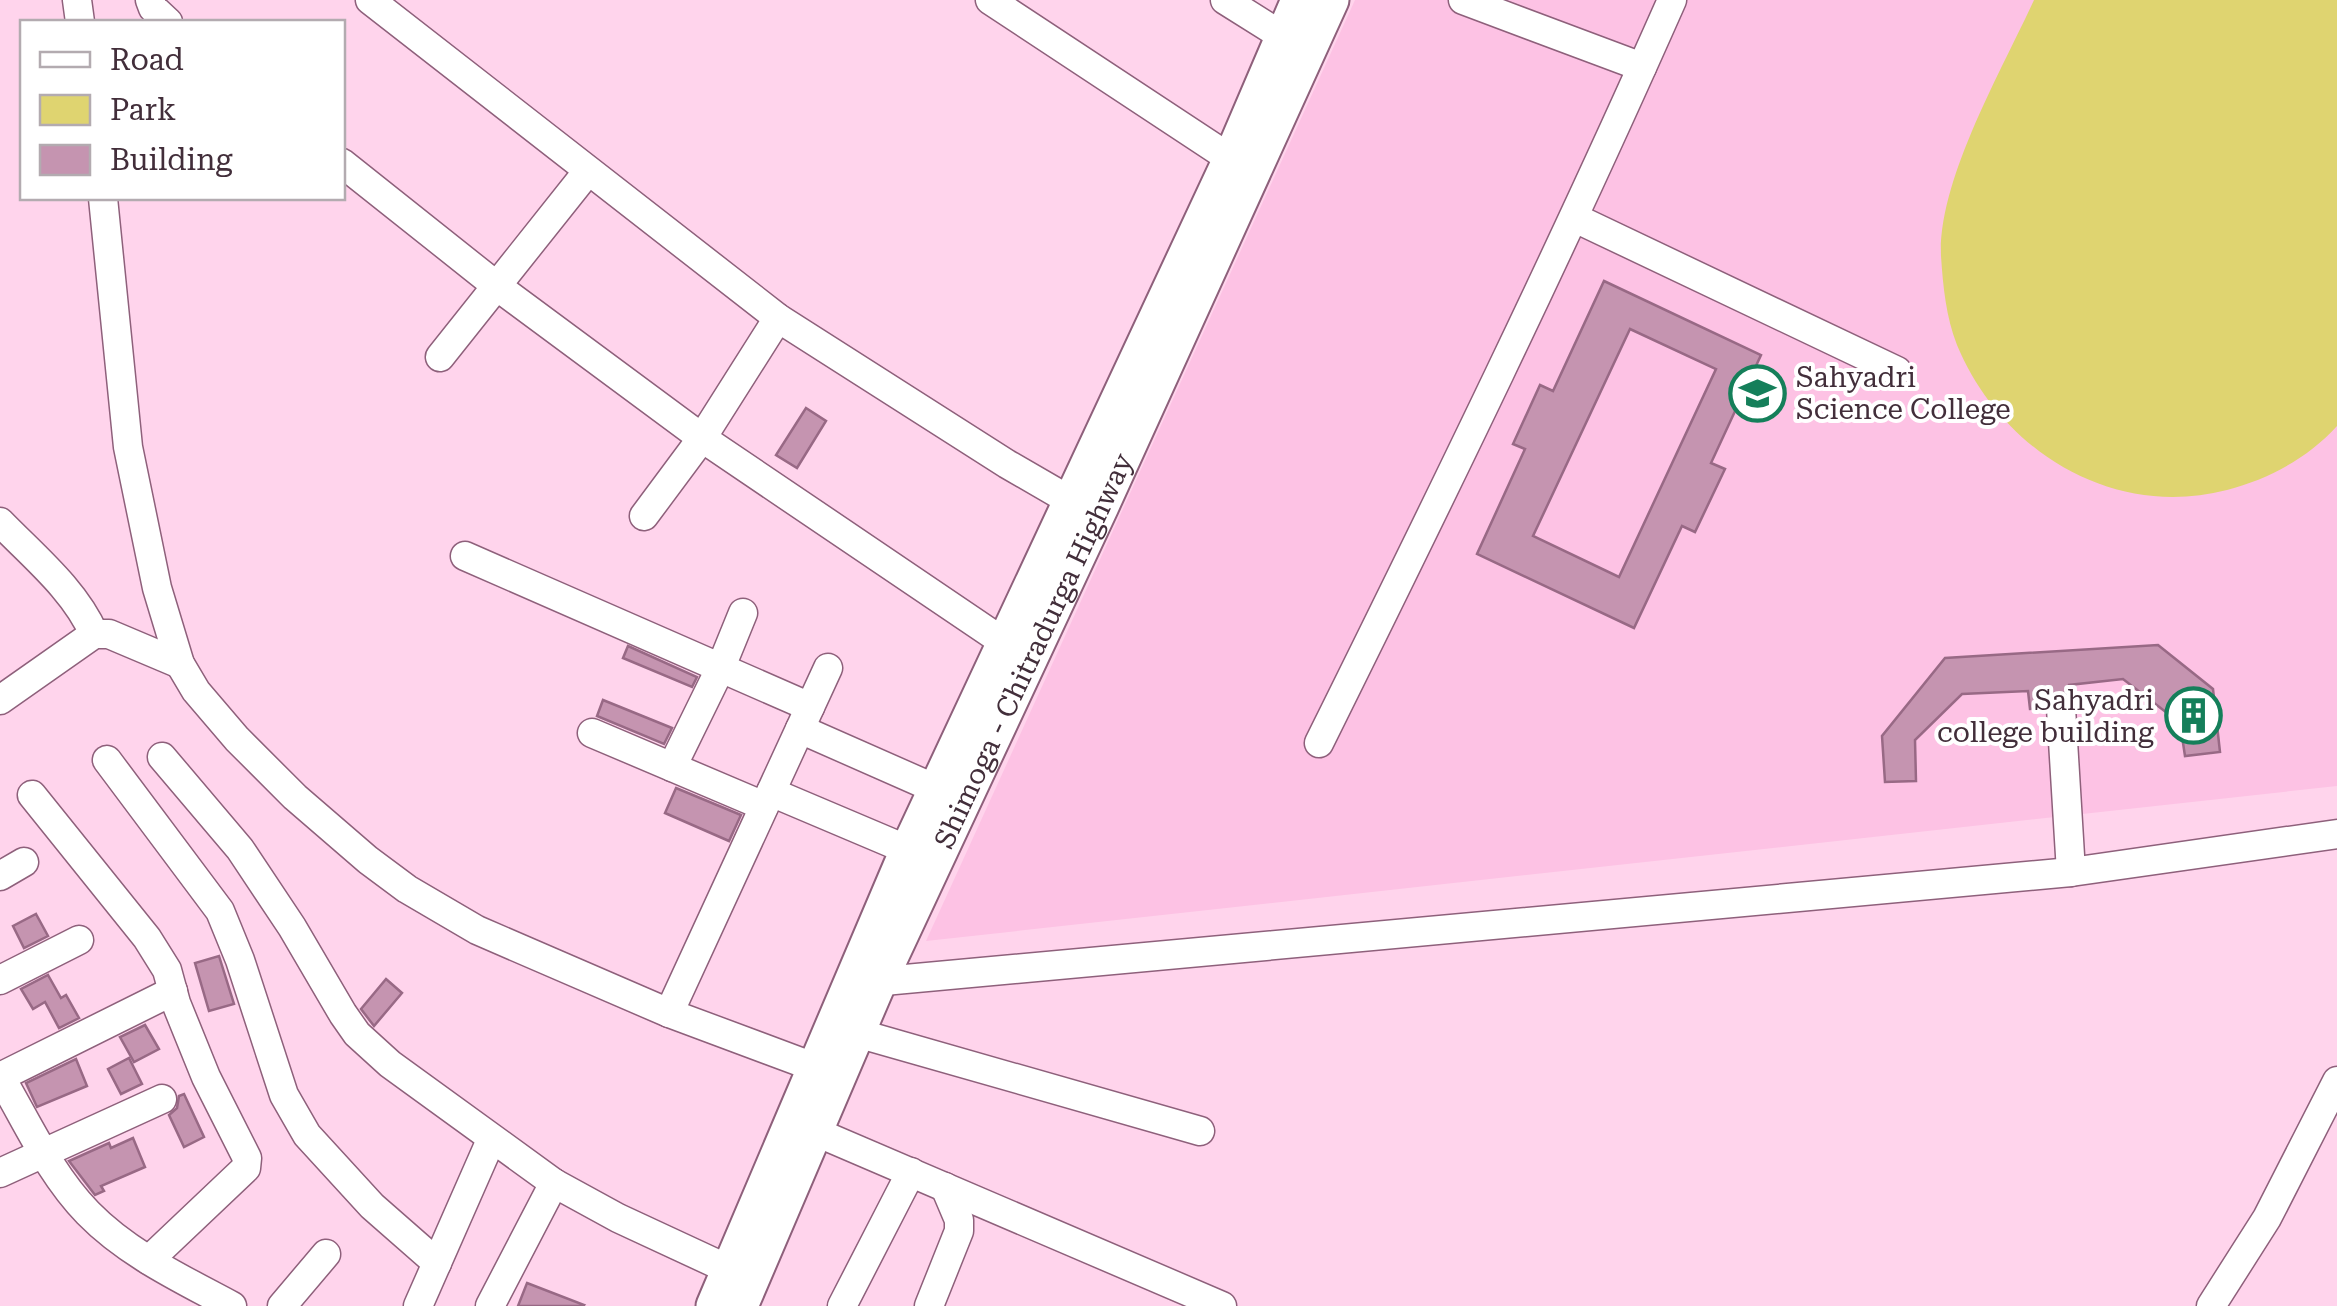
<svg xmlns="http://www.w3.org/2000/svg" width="2337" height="1306" font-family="'Roboto Serif',serif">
	<rect width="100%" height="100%" fill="#ffd4ec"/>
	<path fill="#fdc2e4" d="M1355,0h982v786l-1411,155z"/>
	<path fill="#dfd470" d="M2034,0h303v426c-29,32 -68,53 -110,64 -114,30 -226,-39 -270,-145 -11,-28 -14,-59 -16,-89 -3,-76 61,-186 93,-256z"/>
	<g fill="#c594b0" stroke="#986985" stroke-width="2.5" fill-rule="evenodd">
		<path d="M1604,281l157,74 -50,108 14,6 -30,63 -13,-6 -48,102 -157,-74 48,-105 -12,-5 27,-59 13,6zM1630,329l86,40 -97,208 -86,-41z"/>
		<path d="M806,408l20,13 -29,47 -21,-13z"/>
		<path d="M2158,645l55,44 7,63 -35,4 -5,-33 -57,-44 -54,6 -1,7 -17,2 -7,14 -14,1 -2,-18 -66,3 -47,46 1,41 -31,1 -3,-46 63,-78z"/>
		<path d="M628,646l69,31 -5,10 -69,-29z"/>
		<path d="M603,700l69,28 -8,16 -67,-28z"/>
		<path d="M676,788l65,27 -12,26 -64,-28z"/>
		<path d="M36,914l12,22 -24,12 -11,-22z"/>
		<path d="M219,956l15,48 -25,7 -14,-48z"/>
		<path d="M48,975l13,23 5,-3 13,23 -20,10 -14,-26 -12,7 -12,-20z"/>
		<path d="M386,979l16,14 -28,33 -13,-17z"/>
		<path d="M145,1025l14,24 -25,13 -14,-25z"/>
		<path d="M129,1058l13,26 -21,10 -13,-25z"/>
		<path d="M76,1059l11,27 -50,21 -11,-24z"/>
		<path d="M184,1094l20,43 -20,10 -15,-32 8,-7 2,-12z"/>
		<path d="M133,1138l12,29 -44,19 3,5 -9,4 -26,-34 40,-18 2,5z"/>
		<path d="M527,1283l57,22 -1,1h-65z"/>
	</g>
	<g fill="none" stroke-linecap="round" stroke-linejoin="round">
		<defs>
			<g id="minor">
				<path d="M77,0l3,22"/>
				<path d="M150,0l3,8 15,14"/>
				<path d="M370,0l408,318 229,146 64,37"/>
				<path d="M990,0l241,159"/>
				<path d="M1225,0l59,37"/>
				<path d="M1463,0l179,67"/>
				<path d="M342,163l156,124 204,151 303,205"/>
				<path d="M103,198l25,249 29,141 23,76 16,27 41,48 58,58 73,63 39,29 70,41 192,83 145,54"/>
				<path d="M1575,218l322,153"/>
				<path d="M440,357l148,-186"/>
				<path d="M644,516l58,-78 76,-120"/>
				<path d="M0,522c33,34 75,68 94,112"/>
				<path d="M465,556l345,151"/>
				<path d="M0,700l94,-66h15l71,30"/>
				<path d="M2061,708l10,164"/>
				<path d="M800,729l136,60"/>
				<path d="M592,733l172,73"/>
				<path d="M1319,743c122,-246 242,-492 353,-743"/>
				<path d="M162,757l78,92 52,78 51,87 14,20 33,30 164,119 64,35 112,52"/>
				<path d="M107,760l113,151 20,49 44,135 23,40 65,71 65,57"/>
				<path d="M672,767l49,-100 22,-54"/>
				<path d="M771,792l137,58"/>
				<path d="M32,795l115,143 20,32 9,33 30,74 41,81 -1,10 -97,92"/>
				<path d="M0,876l24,-14"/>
				<path d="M0,980l79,-40"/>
				<path d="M862,983l1209,-111 266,-38"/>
				<path d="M669,1013l159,-345"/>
				<path d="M857,1033l343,98"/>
				<path d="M0,1076c27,46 50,98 88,137 40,41 94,66 144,93"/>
				<path d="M0,1077l173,-86"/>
				<path d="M816,1132l406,174"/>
				<path d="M0,1173l162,-74"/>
				<path d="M282,1306l44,-52"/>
				<path d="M418,1306l73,-166"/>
				<path d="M490,1306l64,-123"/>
				<path d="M842,1306l69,-134"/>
				<path d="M929,1306l30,-75v-11l-14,-33"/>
				<path d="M2211,1306l56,-88 70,-137"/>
			</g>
			<g id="major">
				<path d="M714,1306l194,-456 323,-691 68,-159"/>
				<path id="s1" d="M740,1306l139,-325 222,-475 230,-506"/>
			</g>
		</defs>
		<use href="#minor" stroke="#8e607b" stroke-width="31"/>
		<use href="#major" stroke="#8e607b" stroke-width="39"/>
		<use href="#minor" stroke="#fff" stroke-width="28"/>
		<use href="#major" stroke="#fff" stroke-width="35"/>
	</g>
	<defs>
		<symbol id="university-ring" viewBox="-11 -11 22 22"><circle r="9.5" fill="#fff" stroke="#157f5a" stroke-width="1.5"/><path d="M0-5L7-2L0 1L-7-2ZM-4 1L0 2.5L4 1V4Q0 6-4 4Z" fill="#157f5a"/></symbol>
		<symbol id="building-ring" viewBox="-11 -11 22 22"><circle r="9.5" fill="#fff" stroke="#157f5a" stroke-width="1.5"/><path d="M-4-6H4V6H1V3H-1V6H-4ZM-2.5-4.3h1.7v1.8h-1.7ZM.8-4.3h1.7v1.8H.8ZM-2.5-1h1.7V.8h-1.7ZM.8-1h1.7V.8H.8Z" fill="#157f5a"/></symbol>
	</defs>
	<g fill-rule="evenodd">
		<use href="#university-ring" x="1726" y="362" width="63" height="63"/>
		<use href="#building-ring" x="2162" y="684" width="63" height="63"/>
	</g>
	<g text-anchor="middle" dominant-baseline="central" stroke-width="8" stroke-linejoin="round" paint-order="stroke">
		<g font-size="28" fill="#422e3a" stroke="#fff" text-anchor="start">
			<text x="1796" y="377">Sahyadri<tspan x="1796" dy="32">Science College</tspan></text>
			<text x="2154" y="700" text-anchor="end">Sahyadri<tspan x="2154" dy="32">college building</tspan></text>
		</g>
		<g font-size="28" fill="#422e3a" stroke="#fff">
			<text stroke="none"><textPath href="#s1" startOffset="718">Shimoga - Chitradurga Highway</textPath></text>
		</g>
	</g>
	<rect x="20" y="20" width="325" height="180" fill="#ffffff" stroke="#b3abb0" stroke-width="2.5"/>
	<rect x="40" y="52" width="50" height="15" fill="#ffffff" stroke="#b3abb0" stroke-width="2.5"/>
	<text x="110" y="70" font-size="30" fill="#422e3a">Road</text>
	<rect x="40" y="95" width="50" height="30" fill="#dfd470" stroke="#b3abb0" stroke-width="2.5"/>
	<text x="110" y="120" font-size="30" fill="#422e3a">Park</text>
	<rect x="40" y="145" width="50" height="30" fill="#c594b0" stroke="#b3abb0" stroke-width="2.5"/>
	<text x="110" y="170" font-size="30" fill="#422e3a">Building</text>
</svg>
